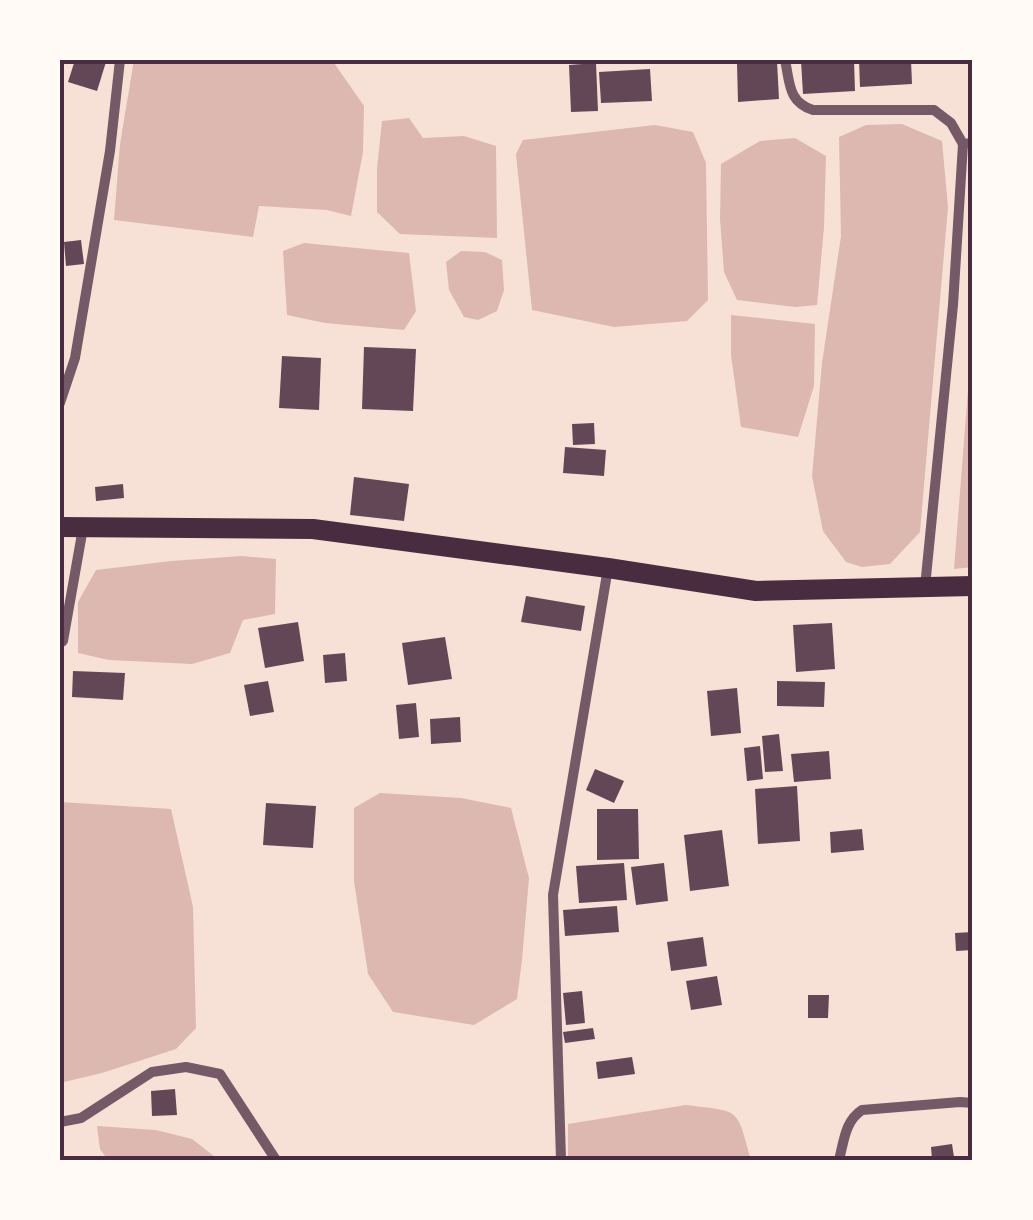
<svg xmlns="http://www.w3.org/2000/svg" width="1033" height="1220" font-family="Jost,sans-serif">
	<rect width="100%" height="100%" fill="#f7e1d7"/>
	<g fill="#dcb8b0">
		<path d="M134,60h198l32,46 -1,46 -12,64 -24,-6 -68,-4 -6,31 -139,-17 6,-76z"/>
		<path d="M409,118l14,20 41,-2 32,10 1,92 -97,-4 -23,-22v-43l5,-48z"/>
		<path d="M902,124l40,17 6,66 -28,325 -30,32 -28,3 -16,-5 -23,-31 -11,-55 10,-113 19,-127 -2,-99 27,-12z"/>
		<path d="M655,125l38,7 13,31 2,137 -21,21 -73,6 -82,-17 -16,-156 7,-14z"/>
		<path d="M795,138l31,18 -2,71 -7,78 -22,2 -58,-7 -13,-28 -4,-53 1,-55 39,-23z"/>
		<path d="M304,243l105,10 7,58 -12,19 -79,-7 -38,-8 -4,-64z"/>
		<path d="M461,251l24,1 17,8 2,30 -7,21 -19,9 -14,-3 -15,-27 -3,-28z"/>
		<path d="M973,275v292l-19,2 16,-205z"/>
		<path d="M731,315l84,9 -1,62 -16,51 -57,-10 -10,-72z"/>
		<path d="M242,556l34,3 -1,55 -32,6 -13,33 -38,11 -83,-4 -31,-7v-51l18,-32 75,-9z"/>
		<path d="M380,793l81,5 50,10 18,70 -7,82 -5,39 -43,26 -81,-13 -25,-38 -14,-93v-73z"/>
		<path d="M60,802l111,7 22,98 3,121 -20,21 -74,24 -38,9 -4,-1z"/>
		<path d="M686,1105c55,7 50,1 65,55h-183v-36z"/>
		<path d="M97,1126l59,4 36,9 27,21h-111l-8,-11z"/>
	</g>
	<g fill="#644757">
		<path d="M75,60l31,2 -9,29 -29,-9z"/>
		<path d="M854,60l1,31 -52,3 -2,-33z"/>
		<path d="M859,60h52l1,24 -52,3z"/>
		<path d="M777,61l2,38 -41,3 -1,-38z"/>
		<path d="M596,63l2,48 -27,1 -2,-47z"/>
		<path d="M650,69l2,32 -51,2 -2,-31z"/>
		<path d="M81,240l3,24 -18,2 -2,-24z"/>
		<path d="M364,347l52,2 -3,62 -51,-2z"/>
		<path d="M282,356l39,2 -2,52 -40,-2z"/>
		<path d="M594,423l1,21 -22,1 -1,-21z"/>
		<path d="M565,447l41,3 -2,26 -41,-3z"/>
		<path d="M354,477l55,7 -5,37 -54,-6z"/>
		<path d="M123,484l1,14 -28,3 -1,-14z"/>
		<path d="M526,596l59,10 -4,25 -60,-9z"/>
		<path d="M298,622l6,39 -39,7 -7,-40z"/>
		<path d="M832,623l3,46 -39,3 -3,-47z"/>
		<path d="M445,637l7,42 -44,6 -6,-42z"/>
		<path d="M345,653l2,28 -22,2 -2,-28z"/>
		<path d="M73,671l52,2 -2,27 -51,-3z"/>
		<path d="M268,681l6,31 -24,4 -6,-31z"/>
		<path d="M777,681l48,1 -1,25 -47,-1z"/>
		<path d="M737,688l4,45 -30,3 -4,-45z"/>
		<path d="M416,703l3,34 -20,2 -3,-34z"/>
		<path d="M460,717l1,25 -30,2 -1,-25z"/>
		<path d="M779,734l4,37 -18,1 -3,-36z"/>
		<path d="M760,746l3,33 -16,2 -3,-33z"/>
		<path d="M829,751l2,28 -37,3 -3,-28z"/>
		<path d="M595,769l29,12 -10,22 -28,-13z"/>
		<path d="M797,786l3,55 -42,3 -3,-55z"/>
		<path d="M266,803l50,3 -3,42 -50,-3z"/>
		<path d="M597,809h41l1,50 -42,1z"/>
		<path d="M862,829l2,21 -33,3 -1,-21z"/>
		<path d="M722,830l7,56 -39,5 -6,-56z"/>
		<path d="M624,863l3,37 -48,3 -3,-37z"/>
		<path d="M664,863l4,38 -32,4 -5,-38z"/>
		<path d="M617,906l2,26 -54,4 -2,-26z"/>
		<path d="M973,932v18l-17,1 -1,-18z"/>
		<path d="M703,937l4,29 -36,5 -4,-29z"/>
		<path d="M717,976l5,29 -31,5 -5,-29z"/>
		<path d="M582,991l3,32 -19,2 -3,-32z"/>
		<path d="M808,995h21l-1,23h-20z"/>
		<path d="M593,1028l2,11 -30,4 -2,-11z"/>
		<path d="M632,1057l3,17 -37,5 -2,-17z"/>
		<path d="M175,1089l2,26 -25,1 -1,-25z"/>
		<path d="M952,1144l2,13 -22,2 -1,-12z"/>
	</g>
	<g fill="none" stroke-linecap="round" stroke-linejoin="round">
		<g stroke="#755966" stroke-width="10">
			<path d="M785,60c5,23 3,42 28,50h121l17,13 12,21"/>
			<path d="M60,403l15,-45 35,-207 10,-91"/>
			<path d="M925,587l28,-282 10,-161 10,-1"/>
			<path d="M60,643l3,-2 20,-113"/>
			<path d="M60,1122l21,-4 71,-46 34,-5 34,7 56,86"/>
			<path d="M561,1160l-8,-265 55,-327"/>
			<path d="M839,1160c5,-19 6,-39 23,-50l98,-8 13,1"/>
		</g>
		<path stroke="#4a2c40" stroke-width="20" d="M60,527l253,2 295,39 148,23 217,-5"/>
	</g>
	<rect width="1033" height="1220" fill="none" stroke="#fffaf5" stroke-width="125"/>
	<rect x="62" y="62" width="908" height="1096" fill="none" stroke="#4a2c40" stroke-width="4"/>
</svg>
